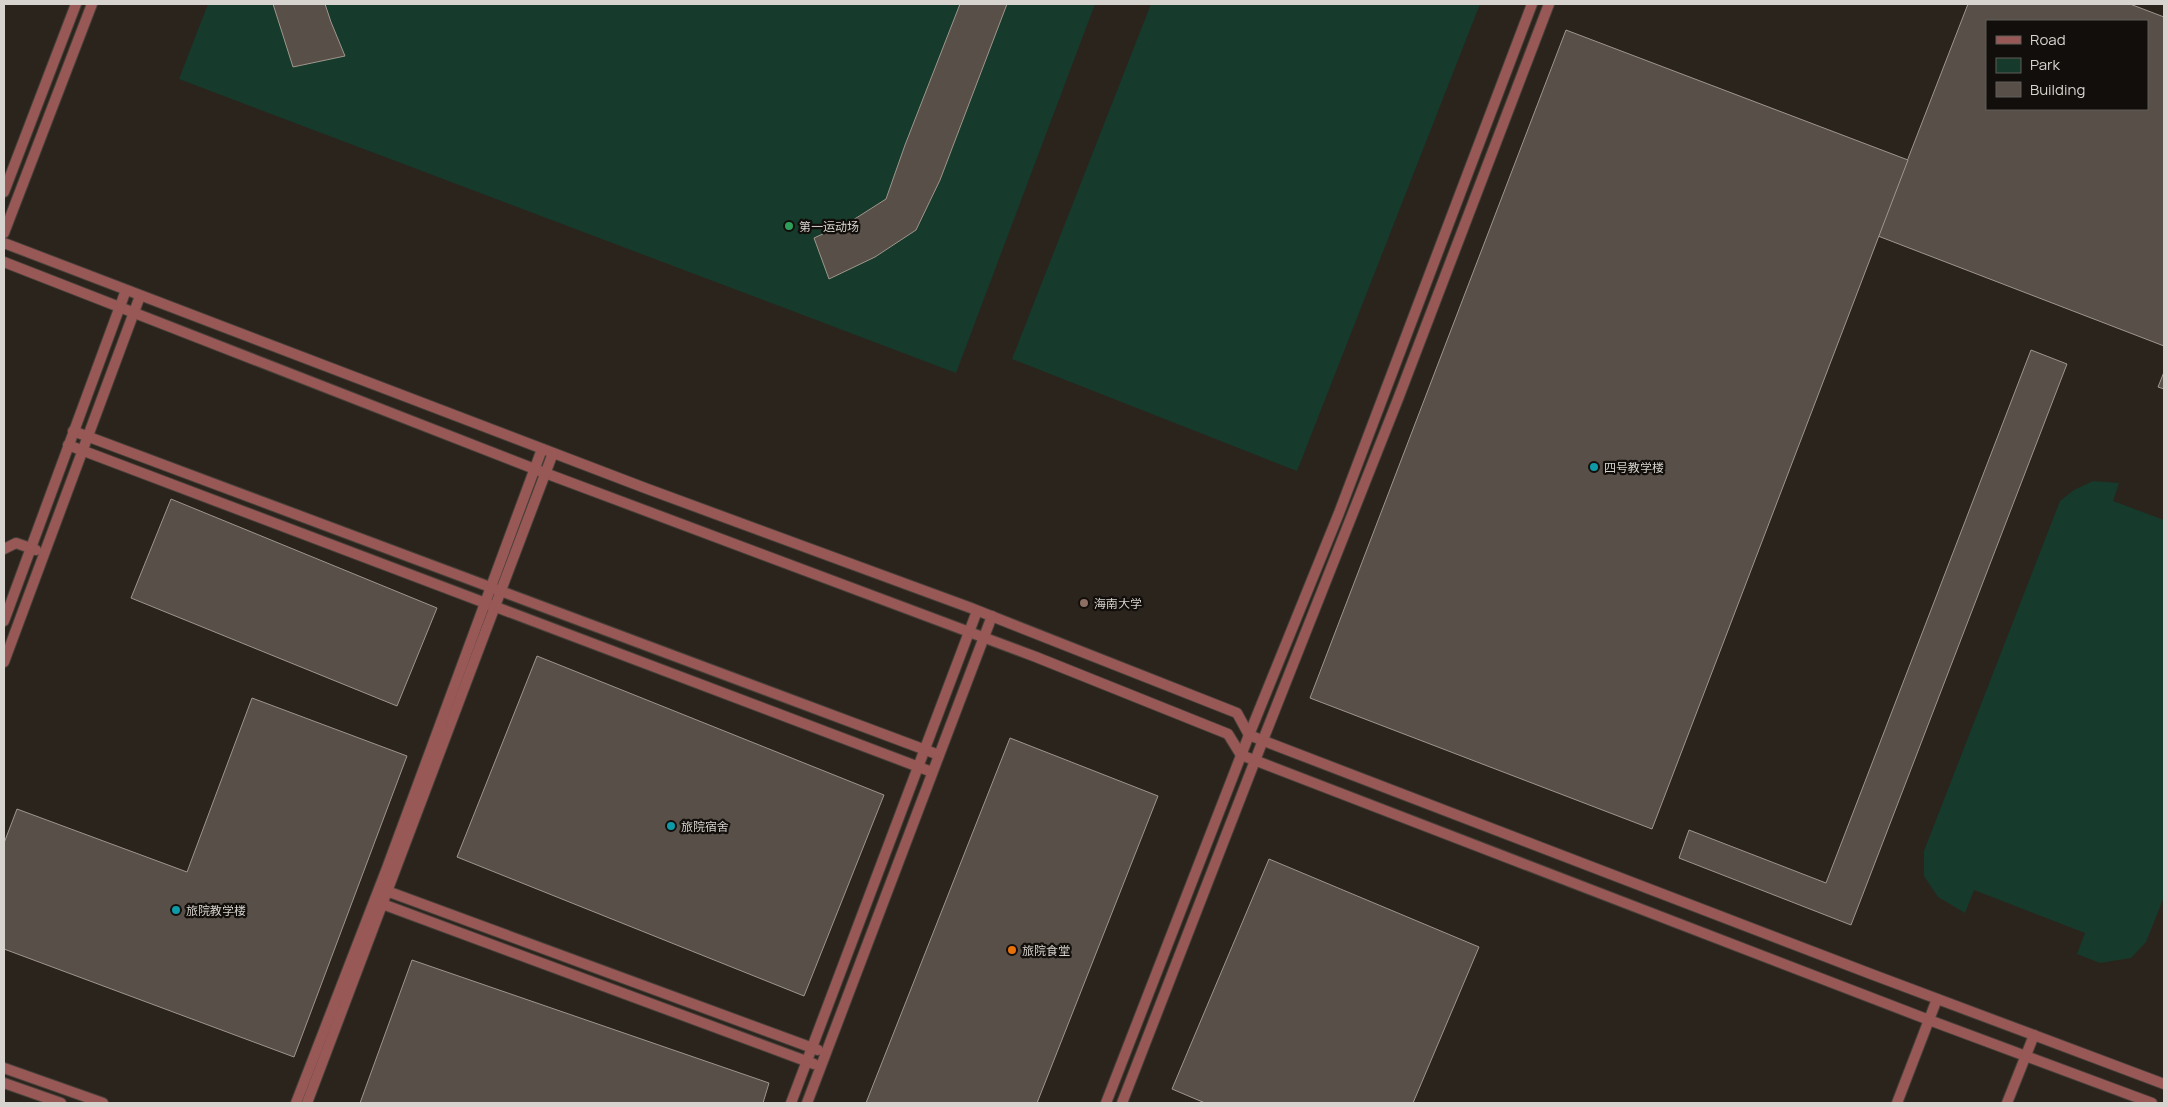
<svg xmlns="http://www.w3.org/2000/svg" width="2168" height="1107" font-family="Manrope,'Noto Sans SC',sans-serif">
	<rect width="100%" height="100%" fill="#2b241d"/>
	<g fill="#163a2b">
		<path d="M208,4h887l-139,369 -777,-294z"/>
		<path d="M1151,4h329l-183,467 -285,-112z"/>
		<path d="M2093,481l26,2 -6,18 51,19v377l-18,45 -15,16 -31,5 -23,-9 8,-21 -111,-43 -9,23 -27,-16 -14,-21v-25l136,-350 14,-11z"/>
	</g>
	<g fill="#585048" stroke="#9e968c" fill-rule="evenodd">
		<path d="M273,4h52l6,18 14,34 -52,11z"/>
		<path d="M960,4h47l-67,176 -24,50 -41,27 -46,22 -15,-41 39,-18 33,-21 19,-54z"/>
		<path d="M1968,4h162l34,13v329l-286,-110zM1987,21h160v88h-160z"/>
		<path d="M1566,30l342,130 -256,669 -342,-131z"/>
		<path d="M2031,350l36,14 -216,561 -172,-67 10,-28 137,53z"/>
		<path d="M2164,372v17l-6,-2z"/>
		<path d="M171,499l266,109 -40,98 -266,-108z"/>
		<path d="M537,656l347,139 -80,201 -347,-139z"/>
		<path d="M252,698l155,58 -113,301 -290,-108v-106l13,-34 170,63z"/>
		<path d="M1010,738l148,58 -121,307h-171z"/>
		<path d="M1269,859l210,88 -66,156h-208l-33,-14z"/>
		<path d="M412,960l357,123 -6,20h-403z"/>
	</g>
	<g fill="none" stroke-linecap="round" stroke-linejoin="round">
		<defs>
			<g id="minor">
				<path d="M4,192l72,-188"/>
				<path d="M4,233l88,-229"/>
				<path d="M4,243l641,245 326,120 266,105 12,22 28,11 594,228 293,110"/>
				<path d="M4,262l541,211 491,184 192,77 13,21 688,265 223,83"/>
				<path d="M73,431l866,324"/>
				<path d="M68,445l864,327"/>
				<path d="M4,549l12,-6 20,7"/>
				<path d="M4,621l122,-331"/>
				<path d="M4,662l136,-366"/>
				<path d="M384,890l434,160"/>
				<path d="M377,902l437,162"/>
				<path d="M4,1068l99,35"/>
				<path d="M4,1083l57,20"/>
				<path d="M296,1103l91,-235 155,-419"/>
				<path d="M307,1103l246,-650"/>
				<path d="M791,1103l186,-492"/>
				<path d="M807,1103l185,-487"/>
				<path d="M1106,1103l143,-368 90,-222 193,-509"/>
				<path d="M1122,1103l141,-363 135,-341 151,-395"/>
				<path d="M1897,1103l40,-104"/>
				<path d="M2007,1103l27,-68"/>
			</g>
		</defs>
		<use href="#minor" stroke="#474039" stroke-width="12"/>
		<use href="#minor" stroke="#985856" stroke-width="10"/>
	</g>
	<circle fill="#2e9e5b" stroke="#110e0b" stroke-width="2" cx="789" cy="226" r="5"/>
	<g fill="#0f9aa8" stroke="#110e0b" stroke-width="2">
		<circle cx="1594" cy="467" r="5"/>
		<circle cx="671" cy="826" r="5"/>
		<circle cx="176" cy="910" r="5"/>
	</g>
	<circle fill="#8d6e63" stroke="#110e0b" stroke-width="2" cx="1084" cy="603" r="5"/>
	<circle fill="#e8710a" stroke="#110e0b" stroke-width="2" cx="1012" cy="950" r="5"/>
	<g text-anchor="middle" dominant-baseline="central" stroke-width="4.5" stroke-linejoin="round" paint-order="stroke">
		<g font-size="12" fill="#d7d3ce" stroke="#110e0b" text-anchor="start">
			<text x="799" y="226">第一运动场</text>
			<text x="1604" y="467">四号教学楼</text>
			<text x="1094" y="603">海南大学</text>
			<text x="681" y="826">旅院宿舍</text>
			<text x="186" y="910">旅院教学楼</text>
			<text x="1022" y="950">旅院食堂</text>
		</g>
	</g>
	<rect width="2168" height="1107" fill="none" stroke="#d7d3ce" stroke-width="10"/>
	<rect x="1986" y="20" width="162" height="90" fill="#110e0b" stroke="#605d59"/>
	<rect x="1996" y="36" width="25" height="8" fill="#985856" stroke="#605d59"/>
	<text x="2030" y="45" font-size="15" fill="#d7d3ce">Road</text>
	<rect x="1996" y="58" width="25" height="15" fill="#163a2b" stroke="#605d59"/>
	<text x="2030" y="70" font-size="15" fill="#d7d3ce">Park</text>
	<rect x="1996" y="82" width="25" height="15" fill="#585048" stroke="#605d59"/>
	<text x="2030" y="95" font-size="15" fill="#d7d3ce">Building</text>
</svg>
